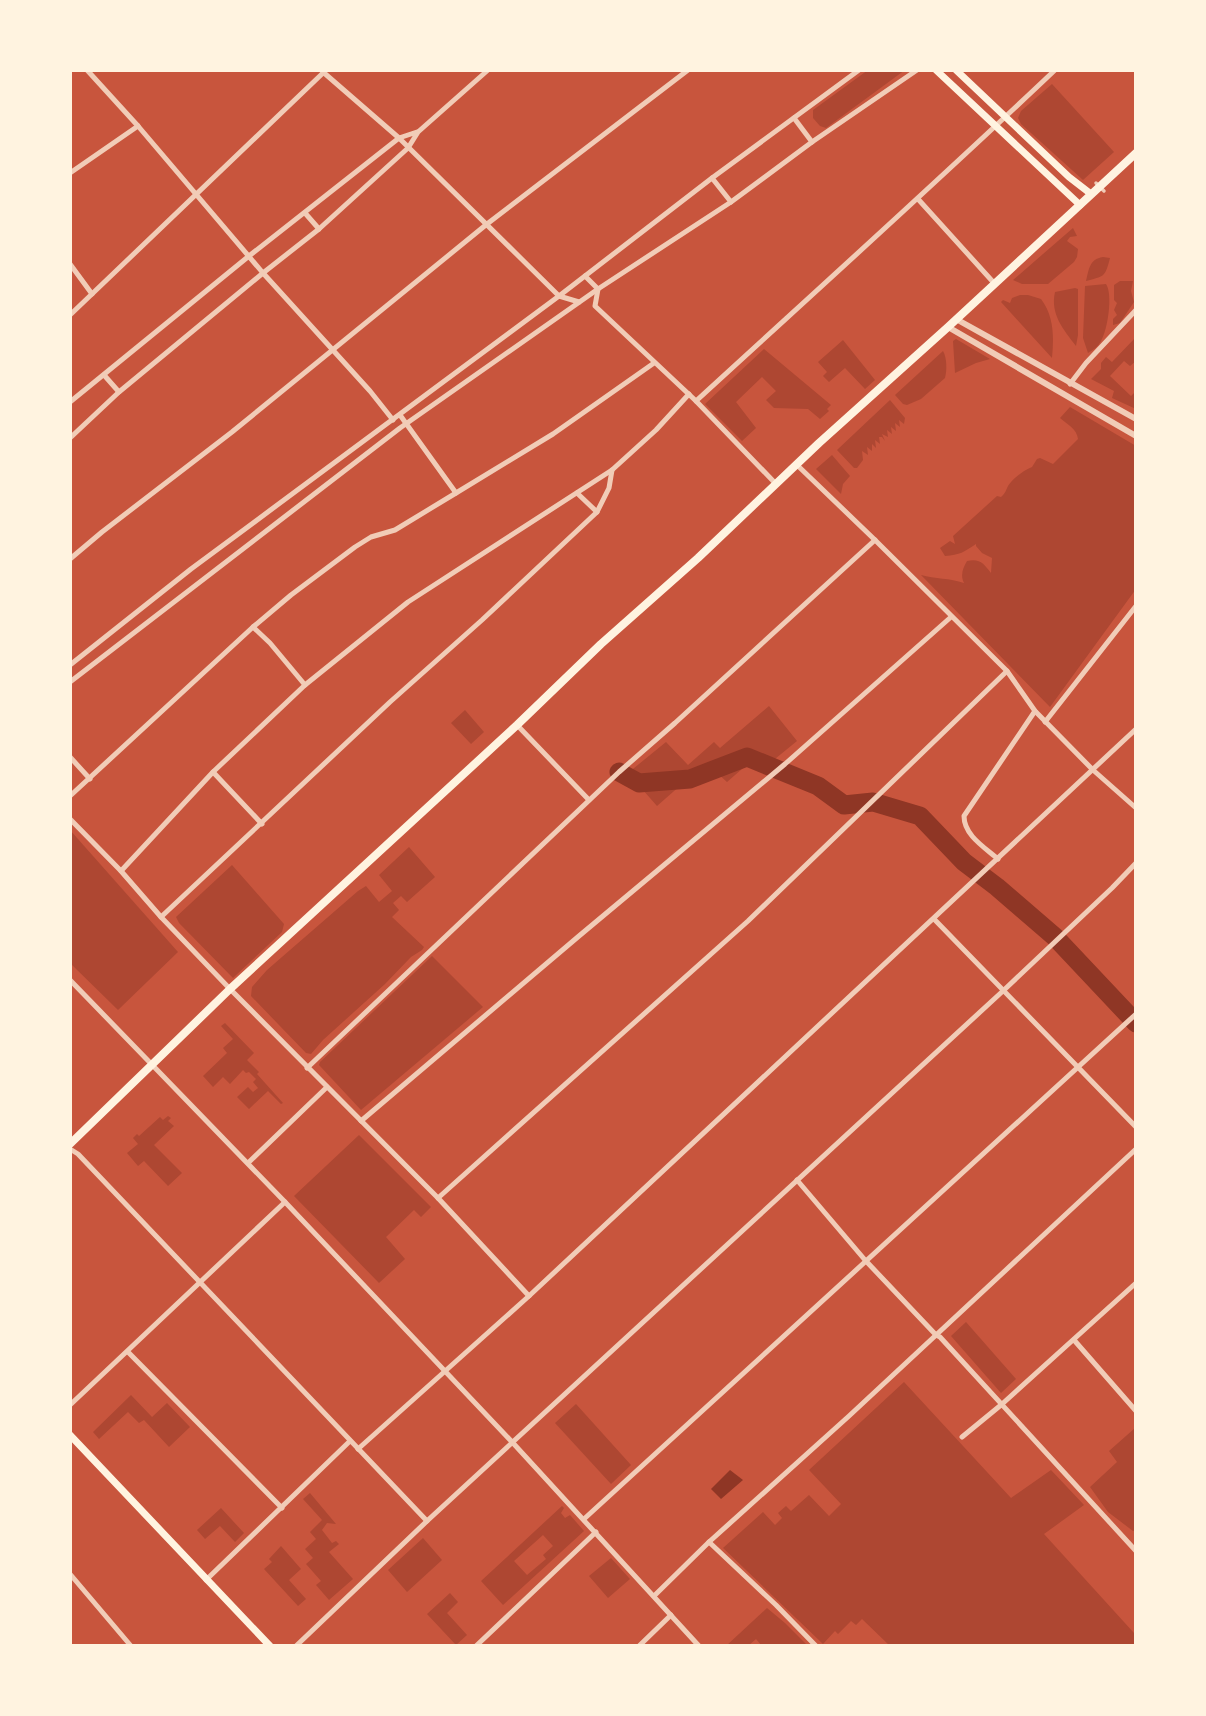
<svg xmlns="http://www.w3.org/2000/svg" width="1206" height="1716" font-family="'Titillium Web',sans-serif">
	<rect width="100%" height="100%" fill="#c8553d"/>
	<g fill="#ae4732" fill-rule="evenodd">
		<path d="M868,70h37l-79,58 -6,-2 -7,-8v-8z"/>
		<path d="M1052,84l62,68 -31,28 -62,-56 -3,-6 3,-7z"/>
		<path d="M1073,228l4,8 -7,1 -3,4 11,8 -1,8 -3,5 -26,22h-26l-9,-4z"/>
		<path d="M1103,257l7,1c-5,20 -6,18 -24,23 3,-11 3,-22 17,-24z"/>
		<path d="M1120,281h13l-2,10 3,11 -14,21 -7,2v-6l4,-4 -3,-5 3,-7 -3,-3v-15z"/>
		<path d="M1106,284c7,10 2,45 -5,57 -3,6 -8,9 -13,12l-5,-15 2,-52z"/>
		<path d="M1075,288l3,1v46l-2,11c-13,-17 -26,-32 -21,-54z"/>
		<path d="M1020,295h8l13,4c13,17 13,38 11,59l-51,-56 2,-2 7,3 2,-5z"/>
		<path d="M1136,337v24l-6,5 -6,-5 -14,15 21,20 5,-5v18l-24,-11 2,-7 -23,-12 10,-10v-6l5,-6 6,5z"/>
		<path d="M956,339l34,20 -14,4 -21,10 -2,-32z"/>
		<path d="M843,340l32,40 -10,9 -20,-21 -16,14 -6,-6 4,-4 -9,-10z"/>
		<path d="M764,349l67,56 -4,4 2,2 -9,8 -12,-10 -34,-1 -8,-8 10,-9 -14,-14 -26,25 20,26 -14,13 -37,-37z"/>
		<path d="M943,351c4,7 4,19 2,27l-24,21 -14,6 -4,-1 -8,-9z"/>
		<path d="M890,400l15,18 -1,6 -5,-4 1,7 -5,-4 1,8 -5,-4 1,7 -5,-4 1,7 -6,-3 3,7 -3,-4h-3l1,7 -5,-4 1,8 -4,-4v7l-5,-4 1,8 -6,-4 1,9 -6,8h-3l-17,-18z"/>
		<path d="M1070,407l66,39v143l-86,118 -129,-132c14,4 29,3 43,8 -4,-8 -1,-15 3,-22 13,-3 17,3 24,12l1,-15 -10,-5 -6,-7v-2c-12,8 -16,11 -31,12l-5,-8 10,-7 5,3 -2,-8 44,-40 4,1c4,-3 5,-7 7,-11 4,-7 16,-16 24,-19l5,-8 3,-1 13,6 25,-25c-1,-10 -11,-15 -18,-21z"/>
		<path d="M832,455l18,21 -7,8 -2,10 -25,-25z"/>
		<path d="M769,706l28,35 -38,31 -9,-10 -23,20 -21,-19 -49,43 -29,-33 38,-31 22,23 26,-23 6,6z"/>
		<path d="M465,710l19,22 -13,12 -20,-21z"/>
		<path d="M70,830l108,122 -60,58 -48,-47z"/>
		<path d="M409,847l26,30 -28,25 -6,-6 -8,7 6,7 -7,7 32,30 -2,3 -11,7 -26,27 -62,56 -12,14 -5,-1 -55,-57 1,-9 15,-17 91,-79 8,-5 13,16 13,-11 -13,-16z"/>
		<path d="M232,865l52,59 -2,8 -49,46 -54,-55 -3,-6z"/>
		<path d="M432,956l51,51 -122,103 -42,-45 1,-3z"/>
		<path d="M225,1023l29,30 -7,7 12,12 -2,2 26,29 -2,1 -13,-13 -19,18 -12,-12 11,-10 5,5 5,-4 -5,-6 3,-3 -7,-7 -3,1 -3,-3 -13,14 -7,-7 -10,10 -10,-11 24,-23 -4,-5 10,-9 -12,-13z"/>
		<path d="M168,1116l3,2 -3,3 6,5 -20,19 28,28 -14,13 -24,-25 -6,5 -11,-13 11,-9 -5,-6 4,-4 2,2 21,-19 3,3z"/>
		<path d="M359,1135l72,72 -10,10 -7,-7 -28,27 19,22 -26,24 -85,-87z"/>
		<path d="M966,1322l50,57 -15,14 -50,-57z"/>
		<path d="M904,1382l107,116 40,-28 33,35 -40,29 90,99 2,-1v14h-246l-28,-27 -6,6 -5,-4 -13,13 -3,-3 -12,13 -100,-96 40,-36 12,13 7,-7 -4,-5 8,-7 5,5 18,-16 20,21 12,-12 -32,-34z"/>
		<path d="M131,1395l21,22 15,-14 23,24 -21,20 -25,-27 -5,3 -11,-11 -29,27 -6,-7z"/>
		<path d="M576,1404l55,61 -20,19 -56,-61z"/>
		<path d="M1135,1428l1,102 -3,1 -25,-19 -18,-25 27,-25 -8,-11z"/>
		<path d="M310,1493l26,31 -9,-1 -5,7 10,13 4,-2 3,3 -10,8 24,27 -24,21 -13,-15 5,-4 -15,-17 7,-6 -8,-9 11,-10 -6,-7 12,-12 -19,-21z"/>
		<path d="M562,1506l2,2 -3,5 4,5 5,-3 14,16 -81,74 -22,-24zM543,1535l10,11 -10,9 3,4 -19,16 -13,-14z"/>
		<path d="M221,1508l23,25 -9,9 -15,-16 -15,13 -8,-9z"/>
		<path d="M423,1538l19,22 -35,32 -19,-22z"/>
		<path d="M281,1546l20,23 -12,11 17,19 -8,7 -34,-37 8,-7 -3,-3z"/>
		<path d="M611,1558l19,21 -22,19 -19,-22z"/>
		<path d="M450,1593l8,9 -11,11 20,22 -11,10 -29,-31z"/>
		<path d="M767,1608l18,15 23,23h-46l-6,-7 -8,7h-22z"/>
	</g>
	<path fill="#8f3625" d="M730,1470l13,10 -22,19 -10,-10z"/>
	<g fill="none" stroke-linecap="round" stroke-linejoin="round">
		<path stroke="#8f3625" stroke-width="19" d="M619,772l20,11 51,-4 57,-22 71,29 26,19 29,-3 47,14 44,46 33,25 58,50 81,86"/>
		<path stroke="#f1ccb7" stroke-width="3.5" d="M1096,183l8,8"/>
		<g stroke="#f1ccb7" stroke-width="5">
			<path d="M87,70l51,56 125,147 107,118 23,29"/>
			<path d="M323,72l76,66 160,158 20,6"/>
			<path d="M794,118l18,24"/>
			<path d="M70,173l68,-47"/>
			<path d="M712,178l19,24"/>
			<path d="M918,199l76,84"/>
			<path d="M305,213l14,16"/>
			<path d="M70,264l22,30"/>
			<path d="M585,276l13,13 -3,17 101,95 80,83"/>
			<path d="M70,315l254,-243"/>
			<path d="M104,375l15,17"/>
			<path d="M1070,384l16,-21 50,-53"/>
			<path d="M696,401c120,-110 241,-219 359,-331"/>
			<path d="M70,402l179,-146 150,-118 18,-6"/>
			<path d="M400,415l56,78"/>
			<path d="M70,438l49,-46 144,-119 56,-44 89,-81 10,-16 70,-62"/>
			<path d="M796,464l79,76 132,131 28,40 58,59 43,38"/>
			<path d="M577,493l20,19"/>
			<path d="M70,559l32,-27 130,-100 255,-208 201,-154"/>
			<path d="M253,627l17,16 35,42"/>
			<path d="M70,665l121,-96 368,-273 153,-118 147,-108"/>
			<path d="M70,682l330,-254 198,-139 133,-87 81,-60 105,-72"/>
			<path d="M1045,722l91,-116"/>
			<path d="M517,725l72,75"/>
			<path d="M70,757l20,22"/>
			<path d="M213,772l49,52"/>
			<path d="M70,796l183,-169 38,-32 64,-48 16,-10 24,-7 61,-37 97,-59 101,-71"/>
			<path d="M70,819l51,52 40,46 69,72 208,209 91,98"/>
			<path d="M998,859c-14,-12 -34,-24 -34,-43l71,-105"/>
			<path d="M121,871l92,-99 92,-87 103,-83 204,-132 44,-40 33,-36"/>
			<path d="M161,917l229,-215 92,-82 115,-108 12,-24 3,-18"/>
			<path d="M934,919l202,208"/>
			<path d="M70,980l215,222 228,241 186,203"/>
			<path d="M307,1068l312,-296 56,-49 200,-183"/>
			<path d="M361,1121l218,-185 206,-172 166,-147"/>
			<path d="M70,1149l8,5 349,367"/>
			<path d="M248,1163l79,-76"/>
			<path d="M797,1180l68,80 71,75 4,2 196,214"/>
			<path d="M438,1198l310,-277 259,-250"/>
			<path d="M1074,1340l62,71"/>
			<path d="M128,1352l154,156"/>
			<path d="M70,1405l215,-203"/>
			<path d="M962,1437l39,-32 135,-122"/>
			<path d="M358,1449l171,-153 607,-567"/>
			<path d="M584,1519l552,-505"/>
			<path d="M709,1542l67,63 40,41"/>
			<path d="M70,1574l61,72"/>
			<path d="M206,1580l144,-139"/>
			<path d="M654,1596l55,-54 140,-126 287,-267"/>
			<path d="M296,1646l131,-125 577,-531 108,-102 24,-25"/>
			<path d="M476,1646l120,-114"/>
			<path d="M639,1646l32,-31"/>
		</g>
		<g stroke="#f1ccb7" stroke-width="6">
			<path d="M956,319l180,100"/>
			<path d="M948,327l188,109"/>
		</g>
		<g stroke="#fff3e0" stroke-width="7">
			<path d="M936,70l144,135"/>
			<path d="M956,70l113,107 22,17"/>
			<path d="M70,1435l200,211"/>
		</g>
		<path stroke="#fff3e0" stroke-width="8" d="M70,1144l160,-155 287,-264 84,-81 97,-86 121,-115 129,-116 188,-174"/>
	</g>
	<rect width="1206" height="1716" fill="none" stroke="#fff3e0" stroke-width="144"/>
</svg>
